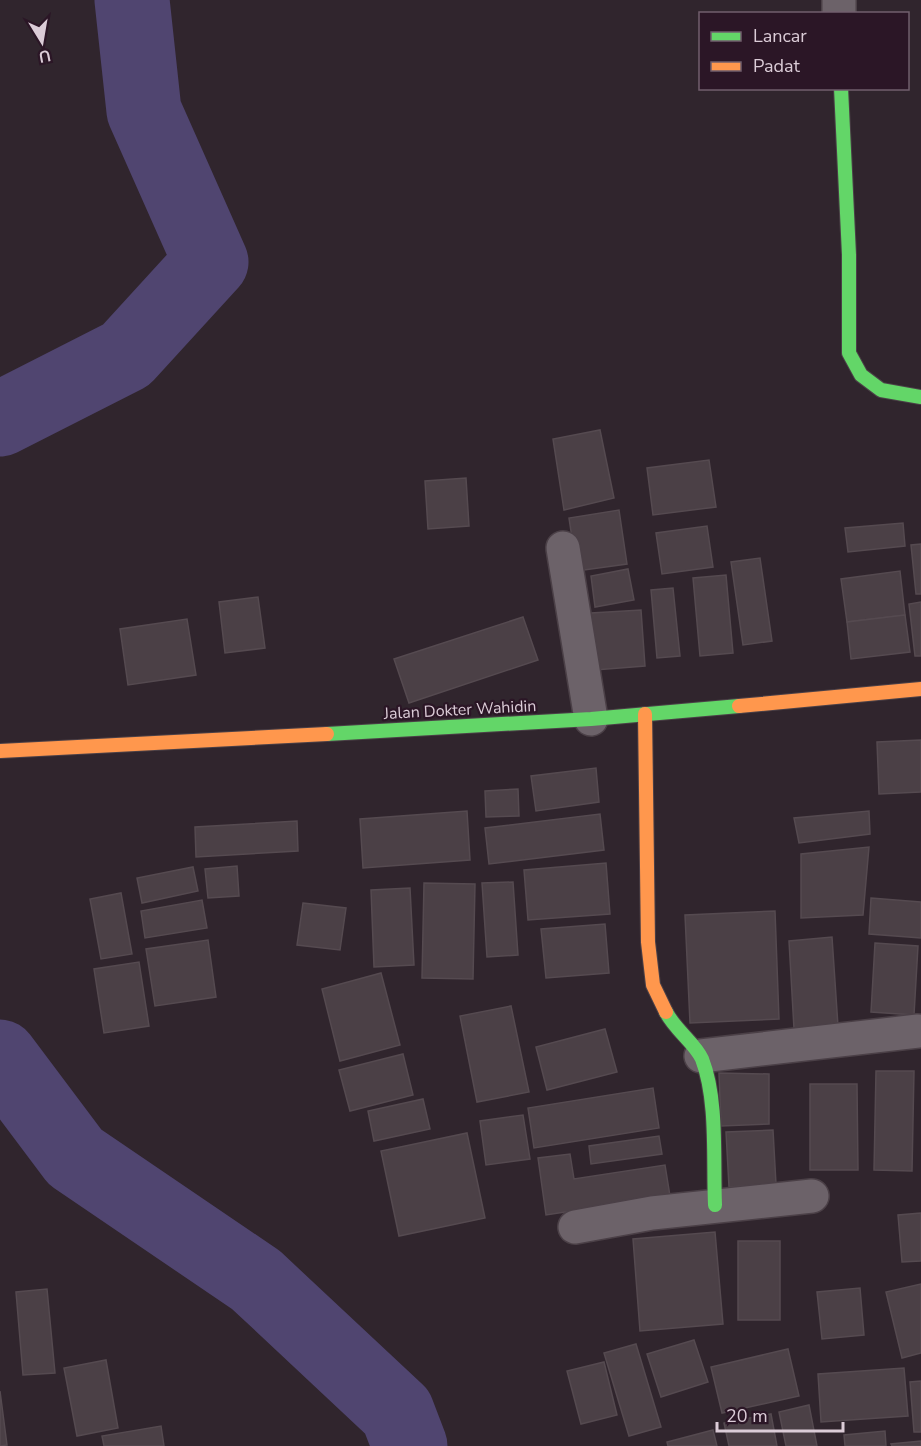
<svg xmlns="http://www.w3.org/2000/svg" width="921" height="1446" font-family="'Nunito Sans',sans-serif">
	<rect width="100%" height="100%" fill="#30252d"/>
	<g fill="none" stroke-linecap="round" stroke-linejoin="round">
		<g stroke="#504570" stroke-width="75">
			<path d="M0,419l126,-64 85,-93 -67,-151 -12,-111"/>
			<path d="M0,1057l75,100 181,123 141,132 13,34"/>
		</g>
	</g>
	<g fill="#4b4046" stroke="#554a50" stroke-width="1.5">
		<path d="M600,430l14,68 -50,12 -11,-71z"/>
		<path d="M709,460l7,47 -63,8 -6,-47z"/>
		<path d="M466,478l3,48 -41,3 -3,-48z"/>
		<path d="M619,510l8,54 -50,7 -8,-53z"/>
		<path d="M903,523l2,23 -57,6 -3,-24z"/>
		<path d="M707,526l6,41 -51,7 -6,-41z"/>
		<path d="M921,544v50h-5l-5,-49z"/>
		<path d="M760,558l12,83 -29,4 -12,-83z"/>
		<path d="M628,569l6,31 -39,7 -4,-31z"/>
		<path d="M900,571l5,44 -58,7 -6,-43z"/>
		<path d="M726,575l7,78 -33,3 -7,-78z"/>
		<path d="M673,588l7,68 -23,2 -6,-68z"/>
		<path d="M258,597l7,51 -40,5 -6,-51z"/>
		<path d="M921,602v54h-6l-6,-52z"/>
		<path d="M641,610l4,56 -50,4 -4,-57z"/>
		<path d="M905,615l5,37 -59,7 -4,-37z"/>
		<path d="M523,617l15,43 -129,43 -15,-44z"/>
		<path d="M187,619l9,56 -68,10 -8,-56z"/>
		<path d="M921,740v52l-42,2 -2,-52z"/>
		<path d="M596,768l3,34 -63,9 -5,-35z"/>
		<path d="M518,789l1,27 -33,1 -1,-26z"/>
		<path d="M467,811l3,49 -107,8 -3,-49z"/>
		<path d="M869,811l1,23 -71,9 -5,-25z"/>
		<path d="M600,814l4,36 -115,14 -4,-36z"/>
		<path d="M297,821l1,30 -102,6 -1,-30z"/>
		<path d="M869,847l-6,68 -62,3v-64z"/>
		<path d="M606,863l4,51 -82,6 -4,-50z"/>
		<path d="M237,866l2,30 -31,2 -3,-29z"/>
		<path d="M193,867l5,24 -56,12 -5,-25z"/>
		<path d="M513,882l5,73 -31,2 -5,-74z"/>
		<path d="M424,883l51,1 -2,95 -51,-1z"/>
		<path d="M410,888l4,77 -40,2 -3,-77z"/>
		<path d="M121,893l11,61 -31,5 -11,-60z"/>
		<path d="M871,898l50,4v36l-52,-4z"/>
		<path d="M202,900l5,28 -62,10 -4,-27z"/>
		<path d="M303,903l43,5 -6,42 -43,-5z"/>
		<path d="M775,911l4,108 -89,4 -5,-108z"/>
		<path d="M605,924l4,49 -63,5 -5,-49z"/>
		<path d="M832,937l6,89 -44,3 -5,-88z"/>
		<path d="M208,940l8,57 -61,9 -9,-57z"/>
		<path d="M875,943l43,3 -4,69 -43,-3z"/>
		<path d="M139,962l10,64 -45,7 -10,-64z"/>
		<path d="M381,973l19,72 -60,16 -18,-72z"/>
		<path d="M511,1006l18,86 -52,10 -17,-86z"/>
		<path d="M605,1029l12,43 -70,18 -11,-43z"/>
		<path d="M403,1054l10,41 -63,16 -11,-41z"/>
		<path d="M876,1071h38l-2,100 -38,-1z"/>
		<path d="M719,1073l50,1v50l-48,2z"/>
		<path d="M810,1084h47l1,86h-48z"/>
		<path d="M653,1088l6,40 -125,20 -6,-40z"/>
		<path d="M423,1099l7,30 -56,12 -6,-30z"/>
		<path d="M523,1115l7,44 -44,6 -6,-44z"/>
		<path d="M773,1130l3,54 -47,3 -3,-55z"/>
		<path d="M467,1133l18,85 -86,18 -18,-85z"/>
		<path d="M659,1136l3,18 -71,10 -2,-18z"/>
		<path d="M570,1154l4,25 91,-14 5,31 -124,19 -8,-57z"/>
		<path d="M921,1213v48l-19,1 -4,-47z"/>
		<path d="M715,1232l8,92 -83,7 -7,-92z"/>
		<rect x="738" y="1241" width="42" height="79"/>
		<path d="M921,1284v69l-19,5 -16,-66z"/>
		<path d="M860,1288l4,47 -42,4 -5,-47z"/>
		<path d="M47,1289l8,84 -32,2 -7,-83z"/>
		<path d="M694,1340l14,42 -47,15 -14,-43z"/>
		<path d="M636,1344l25,83 -32,9 -25,-83z"/>
		<path d="M788,1349l11,47 -77,17 -11,-46z"/>
		<path d="M106,1360l12,68 -41,8 -13,-68z"/>
		<path d="M604,1362l13,53 -36,9 -14,-53z"/>
		<path d="M904,1368l4,48 -87,6 -3,-48z"/>
		<path d="M921,1381v51h-7l-4,-50z"/>
		<path d="M0,1391l7,54 -7,1z"/>
		<path d="M809,1405l8,41h-31l-7,-34z"/>
		<path d="M771,1414l6,32h-48l-5,-23z"/>
		<path d="M161,1426l3,20h-60l-2,-10z"/>
		<path d="M713,1430l4,16h-49l-1,-4z"/>
		<path d="M885,1431l1,15h-41l-1,-11z"/>
		<path d="M921,1441v5h-29l-1,-2z"/>
	</g>
	<g fill="none" stroke-linecap="round" stroke-linejoin="round">
		<defs>
			<g id="street">
				<path d="M839,0v14"/>
				<path d="M563,548l28,171"/>
				<path d="M701,1056l217,-25"/>
				<path d="M575,1227l77,-14 160,-17"/>
			</g>
			<g id="fast">
				<path d="M841,88l8,167v98l12,22 20,15 40,7"/>
				<path d="M327,734l264,-15 148,-13"/>
				<path d="M666,1012c9,18 29,31 36,47 16,41 11,101 13,146"/>
			</g>
			<g id="slow">
				<path d="M739,706l182,-17"/>
				<path d="M645,714l3,228 5,43 13,27"/>
				<path d="M0,751l327,-17"/>
			</g>
		</defs>
		<use href="#street" stroke="#4b4047" stroke-width="36"/>
		<use href="#fast" stroke="#4b4047" stroke-width="16"/>
		<use href="#slow" stroke="#4b4047" stroke-width="16"/>
		<use href="#street" stroke="#6c6269" stroke-width="33"/>
		<use href="#fast" stroke="#63d668" stroke-width="14"/>
		<use href="#slow" stroke="#ff974d" stroke-width="14"/>
	</g>
	<g text-anchor="middle" dominant-baseline="central" stroke-width="4.5" stroke-linejoin="round" paint-order="stroke">
		<g font-size="16" fill="#dbccd7" stroke="#2b1626">
			<text transform="translate(460 710) rotate(-3)">Jalan Dokter Wahidin</text>
		</g>
	</g>
	<rect x="699" y="12" width="210" height="78" fill="#2b1626" stroke="#715f6d" stroke-width="1.5"/>
	<rect x="711" y="32" width="30" height="9" fill="#63d668" stroke="#715f6d" stroke-width="1.5"/>
	<text x="753" y="42" font-size="18" fill="#dbccd7">Lancar</text>
	<rect x="711" y="62" width="30" height="9" fill="#ff974d" stroke="#715f6d" stroke-width="1.5"/>
	<text x="753" y="72" font-size="18" fill="#dbccd7">Padat</text>
	<g transform="translate(42 42) rotate(169)" stroke="#2b1626" stroke-width="4.5" paint-order="stroke">
	<path d="M0-4.5L10 22L0 15L-10 22Z" fill="#dbccd7"/>
	<text y="-9" font-size="16" font-weight="bold" text-anchor="middle" fill="#dbccd7">U</text>
	</g>
	<path d="M717 1422v9h126v-9" fill="none" stroke="#dbccd7" stroke-width="3"/>
	<text x="726" y="1422" font-size="18" fill="#dbccd7" stroke="#2b1626" stroke-width="4.5" paint-order="stroke">20 m</text>
</svg>
